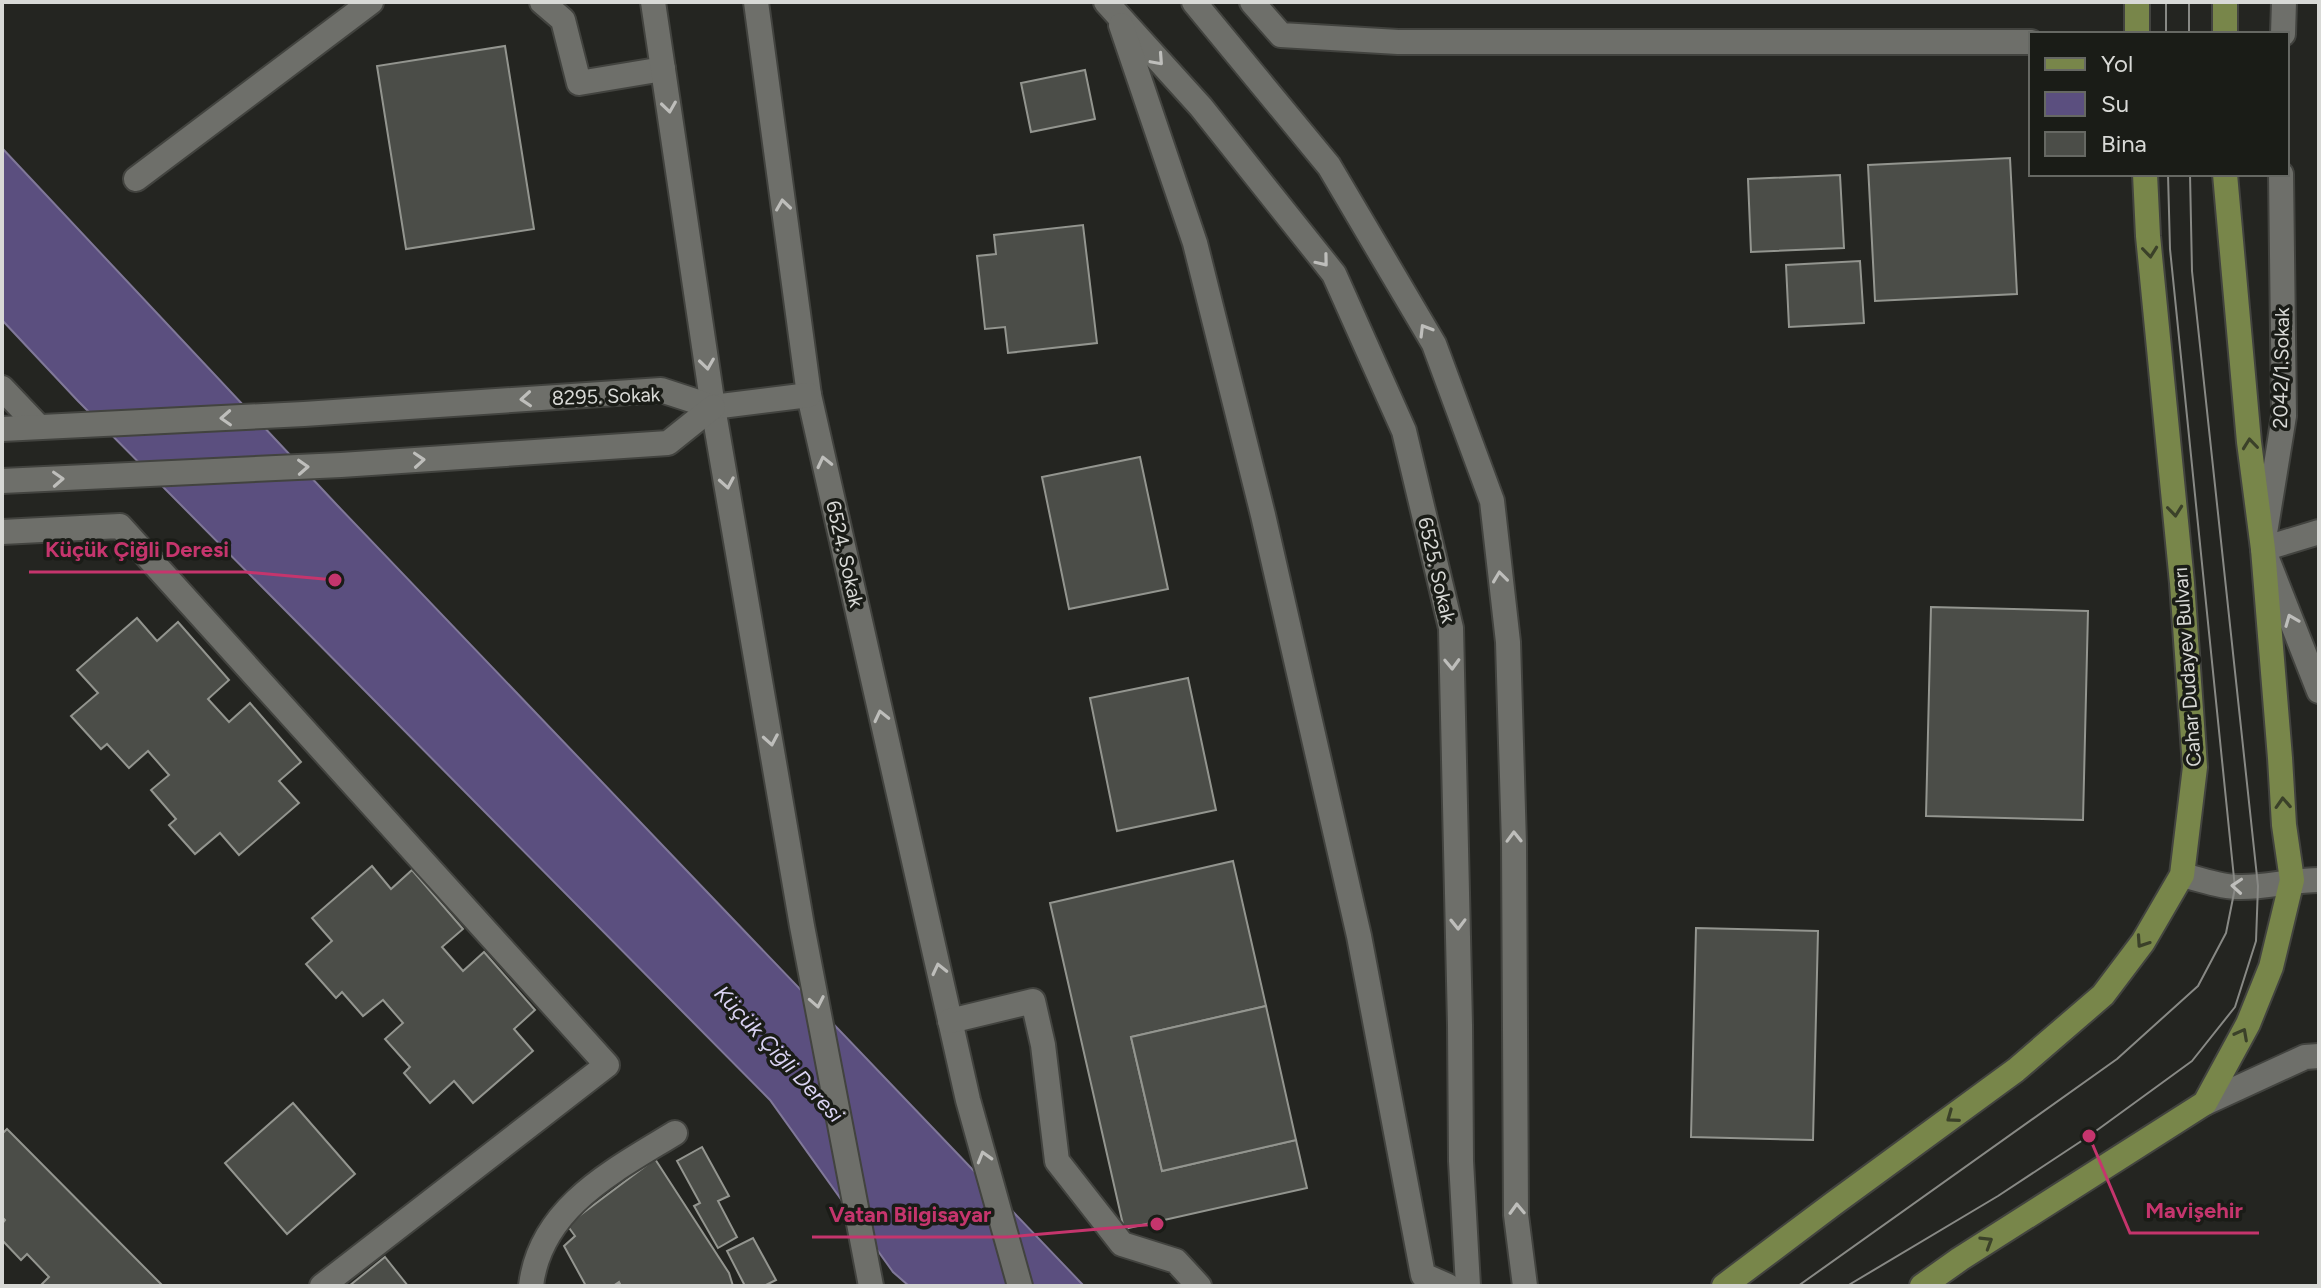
<svg xmlns="http://www.w3.org/2000/svg" width="2321" height="1288" font-family="Figtree,sans-serif">
	<rect width="100%" height="100%" fill="#242521"/>
	<path fill="#5b4f7f" stroke="#807899" stroke-width="2" d="M2,148l335,357 747,781h-175l-16,-14 -123,-172 -692,-699 -76,-81z"/>
	<g fill="#4b4d48" stroke="#93958f" stroke-width="2">
		<path d="M505,46l29,183 -128,20 -29,-183z"/>
		<path d="M1085,70l10,49 -64,13 -10,-49z"/>
		<path d="M2010,158l7,136 -142,7 -7,-136z"/>
		<path d="M1840,175l4,73 -93,4 -3,-73z"/>
		<path d="M1083,225l14,118 -89,10 -3,-26 -20,2 -8,-73 19,-2 -2,-19z"/>
		<path d="M1860,261l4,62 -75,4 -3,-62z"/>
		<path d="M1140,457l28,132 -99,20 -27,-132z"/>
		<path d="M1931,607l157,4 -5,209 -157,-4z"/>
		<path d="M137,618l20,23 21,-19 51,58 -21,19 21,23 21,-19 51,59 -22,19 20,22 -60,52 -19,-22 -25,21 -26,-29 7,-6 -25,-29 18,-15 -21,-24 -19,17 -22,-24 -6,5 -30,-33 27,-23 -21,-23z"/>
		<path d="M1188,678l28,132 -99,21 -27,-133z"/>
		<path d="M1233,861l33,145 -135,31 31,134 134,-31 11,48 -183,41 -74,-326z"/>
		<path d="M372,866l19,23 21,-19 51,59 -21,18 21,24 21,-19 51,58 -21,19 19,22 -60,52 -19,-22 -24,22 -26,-30 6,-6 -25,-28 18,-16 -20,-23 -20,16 -21,-24 -6,6 -30,-34 26,-23 -20,-23z"/>
		<path d="M1696,928l122,3 -5,209 -122,-3z"/>
		<path d="M1266,1006l30,134 -134,31 -31,-134z"/>
		<path d="M293,1103l62,71 -68,60 -62,-71z"/>
		<path d="M7,1129l156,157h-123l9,-9 -22,-23 -6,6 -19,-20v-16l3,-4 -3,-3v-83z"/>
		<path d="M702,1147l27,49 -11,5 19,36 -19,11 -24,-42 6,-3 -23,-42z"/>
		<path d="M655,1159l74,114 4,13h-112l-2,-4 -6,4h-27l-22,-40 11,-10 -8,-11z"/>
		<path d="M753,1238l23,42 -12,6h-19l-18,-35z"/>
		<path d="M385,1257l23,29h-59z"/>
	</g>
	<g fill="none" stroke-linecap="round" stroke-linejoin="round">
		<defs>
			<g id="minor">
				<path d="M542,2l21,18 16,63 84,-14"/>
				<path d="M653,2l60,405 89,519 69,360"/>
				<path d="M756,2l53,393 159,705 52,186"/>
				<path d="M1106,2l95,105 133,167 70,157 47,197 9,397 1,136 7,125"/>
				<path d="M1194,2l135,164 105,178 58,157 16,141 6,202 2,371 9,71"/>
				<path d="M1252,2l29,33 117,7h633"/>
				<path d="M1121,25l74,218 68,272 96,421 64,339 25,11"/>
				<path d="M2283,34l1,-32"/>
				<path d="M136,179l235,-177"/>
				<path d="M2,388l37,39"/>
				<path d="M2,429l302,-15 357,-24 52,17 96,-12"/>
				<path d="M2,481l339,-16 327,-22 45,-36"/>
				<path d="M2,532l118,-6 487,539 -285,221"/>
				<path d="M2264,539l20,-123 -3,-242"/>
				<path d="M2263,549l56,-17"/>
				<path d="M2267,559l52,132"/>
				<path d="M2182,875c18,4 38,12 56,12 26,1 53,-7 81,-7"/>
				<path d="M950,1021l83,-20 10,44 14,116 65,83 54,17 23,25"/>
				<path d="M2205,1103l100,-46 14,-1"/>
				<path d="M531,1286c9,-79 84,-116 144,-153"/>
			</g>
			<g id="major">
				<path d="M2137,2v32"/>
				<path d="M2225,34v-32"/>
				<path d="M1724,1286l109,-82 183,-134 87,-75 40,-53 39,-67 13,-108 -13,-184 -34,-347 -3,-62"/>
				<path d="M1922,1286l38,-27 245,-156 43,-79 23,-57 21,-87 -8,-55 -4,-67 -17,-209 -14,-107 -24,-268"/>
			</g>
		</defs>
		<use href="#minor" stroke="#42433f" stroke-width="28"/>
		<use href="#major" stroke="#42433f" stroke-width="28"/>
		<use href="#minor" stroke="#6e6f6a" stroke-width="24"/>
		<use href="#major" stroke="#78864a" stroke-width="24"/>
		<g stroke="#888985" stroke-width="2">
			<path d="M2166,34v-32"/>
			<path d="M2189,34v-32"/>
			<path d="M1798,1286l319,-227 81,-73 28,-53 9,-45 -65,-639 -2,-75"/>
			<path d="M1847,1286l151,-90 91,-60 103,-75 43,-54 21,-66 2,-55 -66,-615 -2,-97"/>
		</g>
	</g>
	<defs><path id="oneway-chevron" d="M-2-3.5L2.5 0L-2 3.5" fill="none" stroke-width="1.6" stroke-linecap="round" stroke-linejoin="round" transform="scale(2)"/></defs>
	<g stroke="#bebebb">
		<use href="#oneway-chevron" transform="translate(1158 60) rotate(48)"/>
		<use href="#oneway-chevron" transform="translate(669 107) rotate(82)"/>
		<use href="#oneway-chevron" transform="translate(783 205) rotate(-98)"/>
		<use href="#oneway-chevron" transform="translate(1323 261) rotate(51)"/>
		<use href="#oneway-chevron" transform="translate(1425 330) rotate(-121)"/>
		<use href="#oneway-chevron" transform="translate(707 364) rotate(82)"/>
		<use href="#oneway-chevron" transform="translate(526 399) rotate(176)"/>
		<use href="#oneway-chevron" transform="translate(226 418) rotate(177)"/>
		<use href="#oneway-chevron" transform="translate(419 460) rotate(-4)"/>
		<use href="#oneway-chevron" transform="translate(824 462) rotate(-103)"/>
		<use href="#oneway-chevron" transform="translate(303 467) rotate(-3)"/>
		<use href="#oneway-chevron" transform="translate(58 479) rotate(-3)"/>
		<use href="#oneway-chevron" transform="translate(727 483) rotate(80)"/>
		<use href="#oneway-chevron" transform="translate(1500 577) rotate(-97)"/>
		<use href="#oneway-chevron" transform="translate(2291 620) rotate(-112)"/>
		<use href="#oneway-chevron" transform="translate(1452 664) rotate(88)"/>
		<use href="#oneway-chevron" transform="translate(881 716) rotate(-103)"/>
		<use href="#oneway-chevron" transform="translate(771 740) rotate(80)"/>
		<use href="#oneway-chevron" transform="translate(1514 837) rotate(-91)"/>
		<use href="#oneway-chevron" transform="translate(2237 886) rotate(-176)"/>
		<use href="#oneway-chevron" transform="translate(1458 924) rotate(89)"/>
		<use href="#oneway-chevron" transform="translate(939 969) rotate(-103)"/>
		<use href="#oneway-chevron" transform="translate(817 1002) rotate(79)"/>
		<use href="#oneway-chevron" transform="translate(984 1157) rotate(-106)"/>
		<use href="#oneway-chevron" transform="translate(1517 1209) rotate(-92)"/>
	</g>
	<g stroke="#3b4129">
		<use href="#oneway-chevron" transform="translate(2150 252) rotate(84)"/>
		<use href="#oneway-chevron" transform="translate(2250 444) rotate(-96)"/>
		<use href="#oneway-chevron" transform="translate(2175 511) rotate(84)"/>
		<use href="#oneway-chevron" transform="translate(2283 803) rotate(-93)"/>
		<use href="#oneway-chevron" transform="translate(2142 942) rotate(124)"/>
		<use href="#oneway-chevron" transform="translate(2242 1034) rotate(-62)"/>
		<use href="#oneway-chevron" transform="translate(1952 1117) rotate(144)"/>
		<use href="#oneway-chevron" transform="translate(1987 1242) rotate(-32)"/>
	</g>
	<g text-anchor="middle" dominant-baseline="central" stroke-width="7" stroke-linejoin="round" paint-order="stroke">
		<g font-size="20" fill="#d8d9d6" stroke="#1a1c17">
			<text transform="translate(2281 368) rotate(-89)">2042/1.Sokak</text>
			<text transform="translate(606 396) rotate(-2)">8295. Sokak</text>
			<text transform="translate(845 554) rotate(77)">6524. Sokak</text>
			<text transform="translate(1437 570) rotate(77)">6525. Sokak</text>
			<text transform="translate(2187 667) rotate(-94)">Cahar Dudayev Bulvarı</text>
		</g>
		<g font-size="22" font-style="italic" fill="#dad3f3" stroke="#1a1c17">
			<text transform="translate(779 1054) rotate(47)">Küçük Çiğli Deresi</text>
		</g>
	</g>
	<path fill="none" stroke="#c5356d" stroke-width="3" d="M335 580L245 572H29M2089 1136L2130 1233H2259M1157 1224L1007 1237H812"/>
	<g fill="#c5356d" stroke="#1a1c17" stroke-width="3">
		<circle cx="335" cy="580" r="8"/>
		<circle cx="2089" cy="1136" r="8"/>
		<circle cx="1157" cy="1224" r="8"/>
	</g>
	<g font-size="22" text-anchor="middle" font-weight="bold" fill="#c5356d" stroke="#1a1c17" stroke-width="7" stroke-linejoin="round" paint-order="stroke">
		<text x="137" y="557">Küçük Çiğli Deresi</text>
		<text x="2194" y="1218">Mavişehir</text>
		<text x="910" y="1222">Vatan Bilgisayar</text>
	</g>
	<rect width="2321" height="1288" fill="none" stroke="#d8d9d6" stroke-width="8"/>
	<rect x="2029" y="32" width="260" height="144" fill="#1a1c17" stroke="#666863" stroke-width="2"/>
	<rect x="2045" y="58" width="40" height="12" fill="#78864a" stroke="#666863" stroke-width="2"/>
	<text x="2101" y="72" font-size="24" fill="#d8d9d6">Yol</text>
	<rect x="2045" y="92" width="40" height="24" fill="#5b4f7f" stroke="#666863" stroke-width="2"/>
	<text x="2101" y="112" font-size="24" fill="#d8d9d6">Su</text>
	<rect x="2045" y="132" width="40" height="24" fill="#4b4d48" stroke="#666863" stroke-width="2"/>
	<text x="2101" y="152" font-size="24" fill="#d8d9d6">Bina</text>
</svg>
